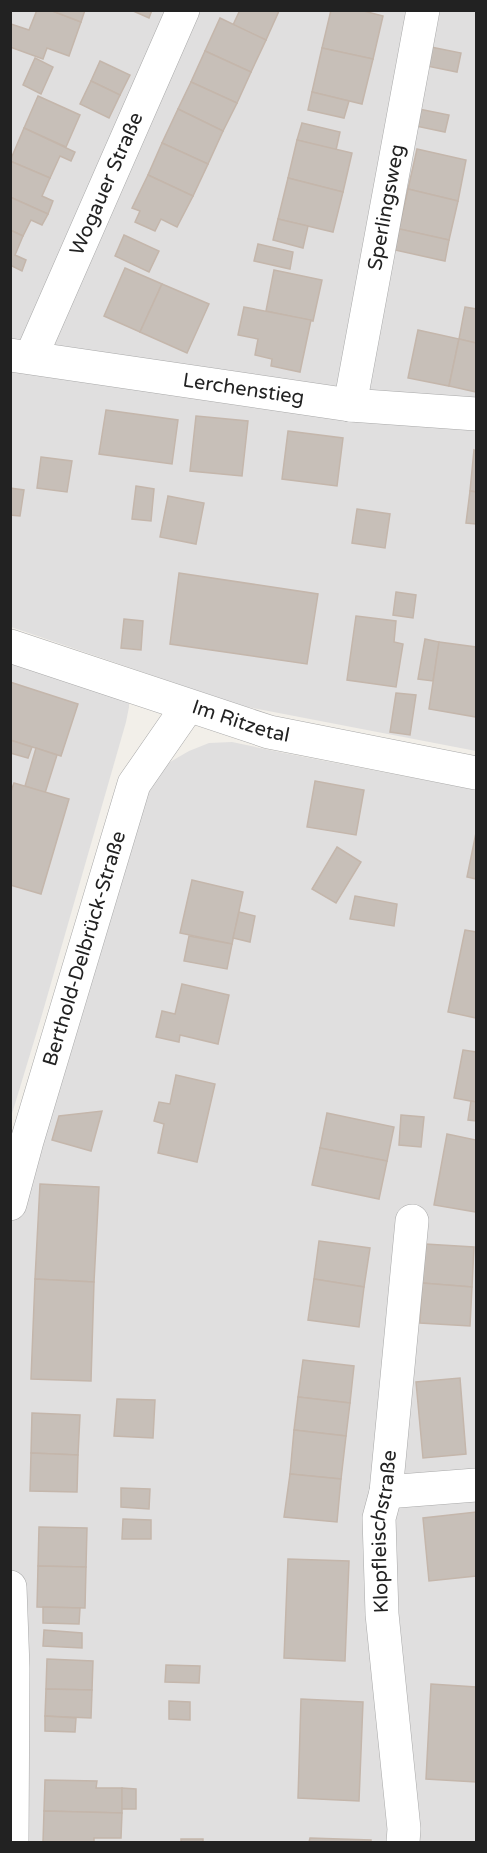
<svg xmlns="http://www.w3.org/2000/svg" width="487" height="1853" font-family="'Varela Round',sans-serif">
	<rect width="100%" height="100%" fill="#f2efe9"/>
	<g fill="#e0dfdf">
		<path d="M11,11h465v740l-234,-45 -231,-79z"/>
		<path d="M11,654l118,45v8l-3,15 -85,296 -30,99z"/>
		<path d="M232,742l52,11 192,37v1052h-465v-626l141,-438 18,-16 19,-11 20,-8z"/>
	</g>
	<g fill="#c7bfb8" stroke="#c4b6ab" stroke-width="1.5">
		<path d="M37,10h13l31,12 -12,34 -22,-8 -4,11 -33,-12 1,-23 18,6z"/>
		<path d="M50,10h35l-4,12z"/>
		<path d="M131,10h21l-3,8z"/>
		<path d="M240,10l39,1 -13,29 -33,-15z"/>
		<path d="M331,10h29l23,6 -10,43 -51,-11z"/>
		<path d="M220,18l46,22 -15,32 -46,-21z"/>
		<path d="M426,46l35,7 -4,19 -35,-7z"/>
		<path d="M322,48l51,11 -11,45 -50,-12z"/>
		<path d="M205,51l46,21 -14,31 -46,-21z"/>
		<path d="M35,58l18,9 -12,27 -18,-9z"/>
		<path d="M100,61l30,14 -10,20 -29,-14z"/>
		<path d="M91,81l29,14 -11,23 -29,-14z"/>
		<path d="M191,82l46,21 -14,28 -45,-22z"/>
		<path d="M312,92l37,9 -5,17 -36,-8z"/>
		<path d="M38,96l42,19 -14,32 -42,-19z"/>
		<path d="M414,108l35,7 -4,17 -34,-7z"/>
		<path d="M178,109l45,22 -15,33 -46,-21z"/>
		<path d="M302,123l38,9 -4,18 -39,-10z"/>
		<path d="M24,128l51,24 -4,9 -11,-5 -10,22 -40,-17z"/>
		<path d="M297,140l55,13 -9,39 -55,-14z"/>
		<path d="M162,143l46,21 -15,32 -45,-21z"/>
		<path d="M417,149l49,11 -8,41 -50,-12z"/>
		<path d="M10,161l40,17 -8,18 11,5 -5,13 -38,-17z"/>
		<path d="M148,175l45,21 -16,31 -16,-8 -6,12 -20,-9 5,-11 -8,-3z"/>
		<path d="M288,178l55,14 -10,40 -55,-13z"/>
		<path d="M408,189l50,12 -9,39 -50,-11z"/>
		<path d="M10,197l38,17 -6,11 -11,-5 -8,16 -13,-6z"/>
		<path d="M278,219l30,7 -5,22 -30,-8z"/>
		<path d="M391,227l58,13 -4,21 -59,-13z"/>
		<path d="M10,230l13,6 -8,19 11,5 -4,11 -12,-6z"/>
		<path d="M124,235l35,16 -10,21 -34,-16z"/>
		<path d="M258,244l35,8 -3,17 -36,-8z"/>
		<path d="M125,268l37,16 -22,48 -36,-16z"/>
		<path d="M274,270l48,10 -9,41 -47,-10z"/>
		<path d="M162,284l47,20 -22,49 -47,-21z"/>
		<path d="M244,307l67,13 -11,52 -29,-6 1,-7 -17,-4 3,-16 -20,-4z"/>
		<path d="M465,307l11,2v34l-17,-4z"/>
		<path d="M418,330l41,9 -10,47 -41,-8z"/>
		<path d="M459,339l17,4v49l-27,-6z"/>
		<path d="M106,410l72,10 -6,44 -73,-10z"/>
		<path d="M196,416l52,5 -6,55 -52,-5z"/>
		<path d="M288,431l55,7 -6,48 -55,-7z"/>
		<path d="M474,450l2,1v41l-6,-1z"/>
		<path d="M41,457l31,4 -5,31 -30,-4z"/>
		<path d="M136,486l18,3 -3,32 -19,-2z"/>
		<path d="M10,488l14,2 -4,26 -10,-1z"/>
		<path d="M470,491l6,1v32l-10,-1z"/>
		<path d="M168,496l36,7 -8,41 -36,-7z"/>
		<path d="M357,509l33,5 -5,34 -33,-5z"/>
		<path d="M179,573l139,21 -11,70 -137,-20z"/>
		<path d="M396,592l20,3 -3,23 -20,-3z"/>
		<path d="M356,616l40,5 -2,21 9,2 -7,43 -49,-7z"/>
		<path d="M124,619l19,2 -2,29 -20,-2z"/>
		<path d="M425,639l14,3 -6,39 -15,-2z"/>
		<path d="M439,642l37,5v70l-47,-8z"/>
		<path d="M10,682l68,22 -17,52 -51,-16z"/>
		<path d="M396,693l20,2 -6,40 -20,-3z"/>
		<path d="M10,740l22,7 -4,11 -18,-5z"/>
		<path d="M36,748l21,7 -12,38 -20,-7z"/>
		<path d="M315,781l49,9 -8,45 -49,-8z"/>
		<path d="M14,783l55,16 -28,95 -31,-9v-91z"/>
		<path d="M476,833v46l-9,-2z"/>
		<path d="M337,847l24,15 -25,41 -24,-14z"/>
		<path d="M192,880l51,12 -11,52 -52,-11z"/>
		<path d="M355,896l42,8 -3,22 -44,-7z"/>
		<path d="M239,912l16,4 -5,26 -17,-4z"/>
		<path d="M465,930l11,2v86l-28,-6z"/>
		<path d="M189,936l43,8 -5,25 -43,-8z"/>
		<path d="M182,984l47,11 -11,49 -38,-9 -1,7 -23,-5 6,-26 13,3z"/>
		<path d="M463,1050l13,2v50l-22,-4z"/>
		<path d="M176,1075l39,9 -18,78 -39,-9 6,-29 -10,-3 5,-19 11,2z"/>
		<path d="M471,1101l5,1v19l-8,-1z"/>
		<path d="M102,1111l-11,40 -39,-11 7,-24z"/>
		<path d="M327,1113l67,14 -7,34 -67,-13z"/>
		<path d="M401,1115l23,2 -3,30 -22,-2z"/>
		<path d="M447,1134l29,6v72l-42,-7z"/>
		<path d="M320,1148l67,13 -8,38 -67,-14z"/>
		<path d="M40,1184l59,3 -5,95 -59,-3z"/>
		<path d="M319,1241l51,7 -6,39 -50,-8z"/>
		<path d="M425,1244l49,3 -2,40 -50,-4z"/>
		<path d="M35,1279l59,3 -3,99 -60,-2z"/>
		<path d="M314,1279l50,8 -5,40 -51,-7z"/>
		<path d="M422,1283l50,4 -2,39 -50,-3z"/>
		<path d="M303,1360l51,6 -4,37 -52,-6z"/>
		<path d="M460,1378l6,76 -43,4 -7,-76z"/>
		<path d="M298,1397l52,6 -4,33 -52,-6z"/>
		<path d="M117,1399l38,1 -2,38 -39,-2z"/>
		<path d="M32,1413l48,2 -2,40 -47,-2z"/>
		<path d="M294,1430l52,6 -5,43 -51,-5z"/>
		<path d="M31,1453l47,2 -1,37 -47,-1z"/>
		<path d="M290,1474l51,5 -4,43 -53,-5z"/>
		<path d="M121,1488l29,1 -1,20 -28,-2z"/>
		<path d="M476,1512v64l-47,5 -6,-63z"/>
		<path d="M123,1519l28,1v19h-29z"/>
		<path d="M39,1527l48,1 -1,39 -48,-1z"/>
		<path d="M288,1559l61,2 -4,100 -61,-3z"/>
		<path d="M38,1566l48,1 -1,41 -48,-1z"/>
		<path d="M43,1607l37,1 -1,16 -36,-1z"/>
		<path d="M44,1630l38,3v15l-39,-2z"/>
		<path d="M47,1659l46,2 -1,29 -46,-1z"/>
		<path d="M166,1665l34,1 -1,17 -34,-1z"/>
		<path d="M431,1684l45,3v95l-50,-3z"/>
		<path d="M46,1689l46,1 -1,28 -46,-2z"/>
		<path d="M301,1699l62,3 -4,99 -61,-3z"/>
		<path d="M169,1701l21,1v18l-21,-1z"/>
		<path d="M45,1716l31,2 -1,14 -30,-1z"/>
		<path d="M45,1780l52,1 -1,7h26v25l-78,-2z"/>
		<path d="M122,1788l14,1v20h-14z"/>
		<path d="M44,1811l78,2 -1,25h-27v4h-51z"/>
		<path d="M310,1838l61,2v2h-62z"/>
		<rect x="181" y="1839" width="22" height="3"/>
	</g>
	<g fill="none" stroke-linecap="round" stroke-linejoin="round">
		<defs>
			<g id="minor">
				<path id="s1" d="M10,355l340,50 126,9"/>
				<path id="s2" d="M31,357l152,-347"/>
				<path id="s3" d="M350,405l73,-395"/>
				<path id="s4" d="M10,646l259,86 207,41"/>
				<path id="s5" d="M10,1204l17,-63 107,-357 54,-78"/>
				<path d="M386,1492l90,-7"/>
				<path d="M10,1587l3,81 -1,174"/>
				<path id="s6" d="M403,1842l1,-13 -22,-215 -3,-96 7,-26 26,-271"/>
			</g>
		</defs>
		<use href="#minor" stroke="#a9a9a9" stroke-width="34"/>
		<use href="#minor" stroke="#fff" stroke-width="33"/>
	</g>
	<g text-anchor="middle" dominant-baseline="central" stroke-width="5" stroke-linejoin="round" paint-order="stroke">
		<g font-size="20" fill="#222" stroke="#fff">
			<text stroke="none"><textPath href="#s2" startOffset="189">Wogauer Straße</textPath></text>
			<text stroke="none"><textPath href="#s3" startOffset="201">Sperlingsweg</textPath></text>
			<text stroke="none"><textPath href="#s1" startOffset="236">Lerchenstieg</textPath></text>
			<text stroke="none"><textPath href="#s4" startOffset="243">Im Ritzetal</textPath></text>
			<text stroke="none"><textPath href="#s5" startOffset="266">Berthold-Delbrück-Straße</textPath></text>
			<text stroke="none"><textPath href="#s6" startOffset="312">Klopfleischstraße</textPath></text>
		</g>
	</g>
	<rect width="487" height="1853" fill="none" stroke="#222222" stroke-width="24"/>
</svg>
